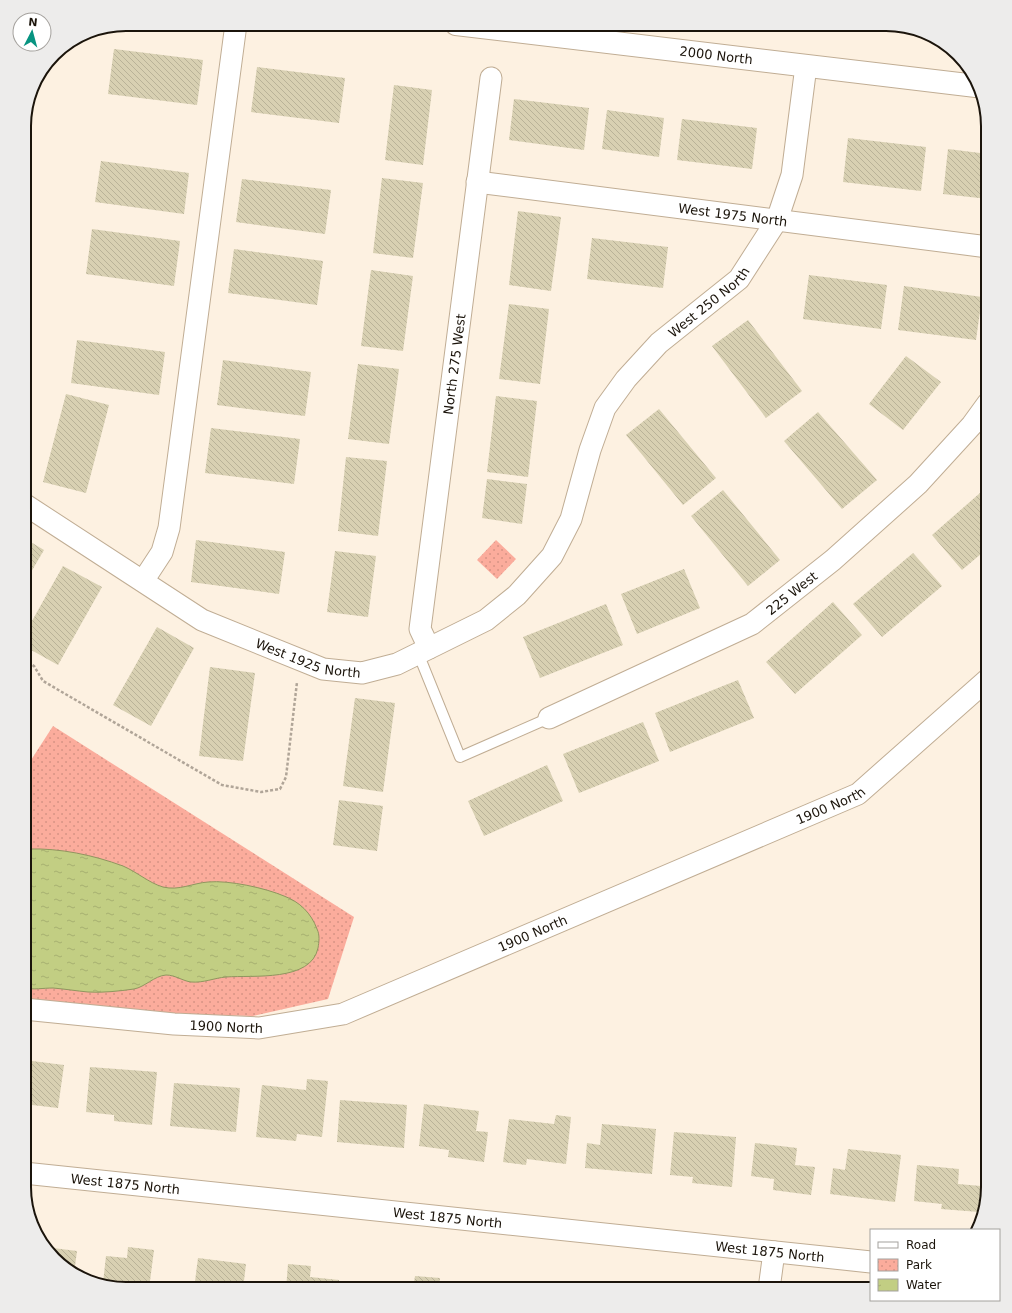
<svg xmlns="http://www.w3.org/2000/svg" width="1012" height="1313" font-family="'DejaVu Sans',sans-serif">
	<defs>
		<pattern id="park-dots" width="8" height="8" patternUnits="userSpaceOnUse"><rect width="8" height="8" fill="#fbac9c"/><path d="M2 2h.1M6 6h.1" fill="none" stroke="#d79385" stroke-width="1.8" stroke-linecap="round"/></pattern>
		<pattern id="water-ripples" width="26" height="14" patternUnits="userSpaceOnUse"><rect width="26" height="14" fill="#c2ce83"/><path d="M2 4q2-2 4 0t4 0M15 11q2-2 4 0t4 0" fill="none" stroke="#a6b070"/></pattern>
		<pattern id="building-back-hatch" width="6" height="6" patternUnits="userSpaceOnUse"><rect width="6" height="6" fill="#d8d0b2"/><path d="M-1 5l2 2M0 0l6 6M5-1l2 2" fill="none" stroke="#b9b298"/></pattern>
	</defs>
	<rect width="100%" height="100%" fill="#fdf1e1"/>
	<g fill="url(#park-dots)">
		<path d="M496,540l20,19 -19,20 -20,-19z"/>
		<path d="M53,726l301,191 -26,82 -75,17 -83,-2 -146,-16v-227z"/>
	</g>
	<path fill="url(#water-ripples)" stroke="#90965f" d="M28,849c32,-1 65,6 95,17 14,6 26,17 40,21 16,4 30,-4 45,-5 21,-2 57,6 76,14 16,6 27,17 33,33 3,6 2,13 1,19 -7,34 -65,27 -92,29 -12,1 -22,6 -35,5 -8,-1 -16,-7 -25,-7 -12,1 -21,12 -32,14 -14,2 -32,4 -46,3 -11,-1 -23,-3 -35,-4 -10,0 -19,2 -29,0v-138z"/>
	<g fill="url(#building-back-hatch)">
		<path d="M114,49l89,11 -6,45 -89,-11z"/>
		<path d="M257,67l88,11 -6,45 -88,-11z"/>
		<path d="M38,76l-7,50 -7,-1v-6l10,-38z"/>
		<path d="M394,85l38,5 -9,75 -38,-5z"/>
		<path d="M514,99l75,9 -5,42 -75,-10z"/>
		<path d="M607,110l57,8 -5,39 -57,-8z"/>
		<path d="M682,119l75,9 -5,41 -75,-9z"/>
		<path d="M24,134l8,1 -7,50h-1z"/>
		<path d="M848,138l78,9 -5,44 -78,-9z"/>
		<path d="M948,149l40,5v45l-45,-5z"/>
		<path d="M101,161l88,12 -5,41 -89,-12z"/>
		<path d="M382,178l41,5 -10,75 -40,-5z"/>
		<path d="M242,179l89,11 -6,44 -89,-12z"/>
		<path d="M518,211l43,6 -10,74 -42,-6z"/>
		<path d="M92,229l88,12 -6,45 -88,-12z"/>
		<path d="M592,238l76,9 -5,41 -76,-9z"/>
		<path d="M234,249l89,12 -6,44 -89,-12z"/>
		<path d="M371,270l42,6 -10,75 -42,-5z"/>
		<path d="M809,275l78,10 -6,44 -78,-10z"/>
		<path d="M904,286l78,11 -6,43 -78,-10z"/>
		<path d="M509,304l40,5 -9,75 -41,-5z"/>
		<path d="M748,320l54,71 -36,27 -54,-72z"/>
		<path d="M77,340l88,12 -6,43 -88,-12z"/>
		<path d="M906,356l35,26 -38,48 -34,-26z"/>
		<path d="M223,360l88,12 -6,44 -88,-11z"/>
		<path d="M358,364l41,5 -10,75 -41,-5z"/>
		<path d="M66,394l43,11 -23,88 -43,-11z"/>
		<path d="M496,396l41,5 -9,76 -41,-5z"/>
		<path d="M659,409l57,69 -33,27 -57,-70z"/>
		<path d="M818,412l59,68 -35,29 -58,-68z"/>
		<path d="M211,428l89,11 -6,45 -89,-11z"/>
		<path d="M346,457l41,4 -9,75 -40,-5z"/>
		<path d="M487,479l40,5 -5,40 -40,-6z"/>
		<path d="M988,486v62l-26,22 -30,-35z"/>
		<path d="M723,490l57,70 -32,26 -57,-70z"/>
		<path d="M24,538l20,12 -20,34z"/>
		<path d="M196,540l89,12 -6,42 -88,-12z"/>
		<path d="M335,551l41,5 -8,61 -41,-5z"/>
		<path d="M913,553l29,33 -60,51 -29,-33z"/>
		<path d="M63,566l39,21 -44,78 -34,-19v-11z"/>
		<path d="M684,569l16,39 -63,26 -16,-40z"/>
		<path d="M833,602l29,33 -67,59 -29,-32z"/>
		<path d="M606,604l17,41 -83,33 -17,-41z"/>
		<path d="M157,627l37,21 -43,78 -38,-21z"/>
		<path d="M210,667l45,6 -12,88 -44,-5z"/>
		<path d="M738,680l16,38 -84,34 -15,-39z"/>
		<path d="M355,698l40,5 -12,89 -40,-6z"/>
		<path d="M643,722l16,39 -80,32 -16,-39z"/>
		<path d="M547,765l16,36 -79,35 -16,-35z"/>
		<path d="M339,800l44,6 -6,45 -44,-6z"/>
		<path d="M24,1060l40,5 -6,43 -26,-3 -2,10h-6z"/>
		<path d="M90,1067l67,5 -5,53 -38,-4v-6l-28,-3z"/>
		<path d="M307,1079l21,2 -6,56 -25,-3 -1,7 -40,-4 6,-52 44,5z"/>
		<path d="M174,1083l66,5 -4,44 -66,-6z"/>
		<path d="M340,1100l67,5 -3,43 -67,-6z"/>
		<path d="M424,1104l55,7 -3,20 12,1 -4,30 -36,-5 1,-7 -30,-4z"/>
		<path d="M556,1115l15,2 -5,47 -39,-5 -1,6 -23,-3 6,-43 45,5z"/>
		<path d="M602,1124l54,5 -4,45 -67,-6 2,-25 13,2z"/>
		<path d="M674,1132l62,5 -4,50 -40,-4 1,-6 -23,-2z"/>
		<path d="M755,1143l42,5 -2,17 20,2 -4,28 -38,-5 1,-11 -23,-3z"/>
		<path d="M848,1149l53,6 -6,47 -65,-8 3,-26 12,2z"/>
		<path d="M917,1165l42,4 -1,15 23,2 -2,26 -38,-3 1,-5 -28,-3z"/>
		<path d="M39,1238h7l-1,9 32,4 -3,23 -33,-31z"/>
		<path d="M128,1247l26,3 -5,39h-23l-23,-6 3,-27 21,2z"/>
		<path d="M198,1258l48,6 -3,25h-49z"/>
		<path d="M288,1264l23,2 -1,11 29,3v9h-53z"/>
		<path d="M415,1276l25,2 -1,11h-26z"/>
		<path d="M471,1281l22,2 -1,6h-22z"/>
	</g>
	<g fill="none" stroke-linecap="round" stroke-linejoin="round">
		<defs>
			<g id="lane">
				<path d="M589,41l3,-17"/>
				<path d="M418,653l42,104 89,-39"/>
			</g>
			<g id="street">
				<path id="s1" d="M477,182l511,65"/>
				<path id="s2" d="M24,504l178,116 121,49 39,4 35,-9 89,-44 31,-25 35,-39 19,-37 19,-69 15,-42 21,-29 33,-36 80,-64 38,-59 15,-45 14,-109"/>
				<path d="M143,581l19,-29 7,-24 67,-504"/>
				<path id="s3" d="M429,648l-9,-19 71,-551"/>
				<path id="s4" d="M549,718l203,-94 81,-64 85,-76 54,-59 16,-22"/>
				<path id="s5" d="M24,1009l150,15 85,4 84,-14 515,-220 130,-115"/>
				<path id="s6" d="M24,1173l847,89"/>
				<path d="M769,1289l5,-37"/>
			</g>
			<g id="secondary">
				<path id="s7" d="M456,24l520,62"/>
			</g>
		</defs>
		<use href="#lane" stroke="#c0ad94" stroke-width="12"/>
		<use href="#street" stroke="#c0ad94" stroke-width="23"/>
		<use href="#secondary" stroke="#c0ad94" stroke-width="24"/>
		<path stroke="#b0a598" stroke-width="2.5" stroke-dasharray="3 2" stroke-linecap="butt" d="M24,660l10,6 9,15 179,104 39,7 19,-3 6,-12 11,-95"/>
		<use href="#lane" stroke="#fff" stroke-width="10"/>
		<use href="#street" stroke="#fff" stroke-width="21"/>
		<use href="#secondary" stroke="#fff" stroke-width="22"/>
	</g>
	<g text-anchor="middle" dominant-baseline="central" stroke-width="3" stroke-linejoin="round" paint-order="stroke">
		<g font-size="13" fill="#1b140b" stroke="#fff">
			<text stroke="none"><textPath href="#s7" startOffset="262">2000 North</textPath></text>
			<text stroke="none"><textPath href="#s1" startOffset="258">West 1975 North</textPath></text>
			<text stroke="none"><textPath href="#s2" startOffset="917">West 250 North</textPath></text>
			<text stroke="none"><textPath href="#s3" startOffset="288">North 275 West</textPath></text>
			<text stroke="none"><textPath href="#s4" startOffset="274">225 West</textPath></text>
			<text stroke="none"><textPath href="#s2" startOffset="326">West 1925 North</textPath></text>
			<text stroke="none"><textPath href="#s5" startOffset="851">1900 North</textPath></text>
			<text stroke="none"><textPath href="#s5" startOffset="527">1900 North</textPath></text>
			<text stroke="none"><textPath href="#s5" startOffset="203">1900 North</textPath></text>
			<text stroke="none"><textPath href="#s6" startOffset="102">West 1875 North</textPath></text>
			<text stroke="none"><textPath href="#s6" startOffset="426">West 1875 North</textPath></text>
			<text stroke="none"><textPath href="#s6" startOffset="750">West 1875 North</textPath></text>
		</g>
	</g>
	<path d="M0 0H1012V1313H0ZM126 31H886A95 95 0 0 1 981 126V1187A95 95 0 0 1 886 1282H126A95 95 0 0 1 31 1187V126A95 95 0 0 1 126 31Z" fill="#edeceb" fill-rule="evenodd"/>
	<path fill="none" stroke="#1b140b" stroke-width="2" d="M126 31H886A95 95 0 0 1 981 126V1187A95 95 0 0 1 886 1282H126A95 95 0 0 1 31 1187V126A95 95 0 0 1 126 31Z"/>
	<rect x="870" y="1229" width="130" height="72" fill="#ffffff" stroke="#a4a19d"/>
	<rect x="878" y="1242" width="20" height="6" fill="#ffffff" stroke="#a4a19d"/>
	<text x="906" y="1249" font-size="12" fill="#1b140b">Road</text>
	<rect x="878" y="1259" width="20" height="12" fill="url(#park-dots)" stroke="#a4a19d"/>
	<text x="906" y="1269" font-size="12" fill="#1b140b">Park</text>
	<rect x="878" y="1279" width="20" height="12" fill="url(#water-ripples)" stroke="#a4a19d"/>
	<text x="906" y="1289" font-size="12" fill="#1b140b">Water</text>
	<g transform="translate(32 32) rotate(6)"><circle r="19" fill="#ffffff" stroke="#a4a19d"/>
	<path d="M0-3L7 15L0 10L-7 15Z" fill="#079481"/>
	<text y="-6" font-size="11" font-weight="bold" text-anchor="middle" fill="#1b140b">N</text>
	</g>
</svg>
